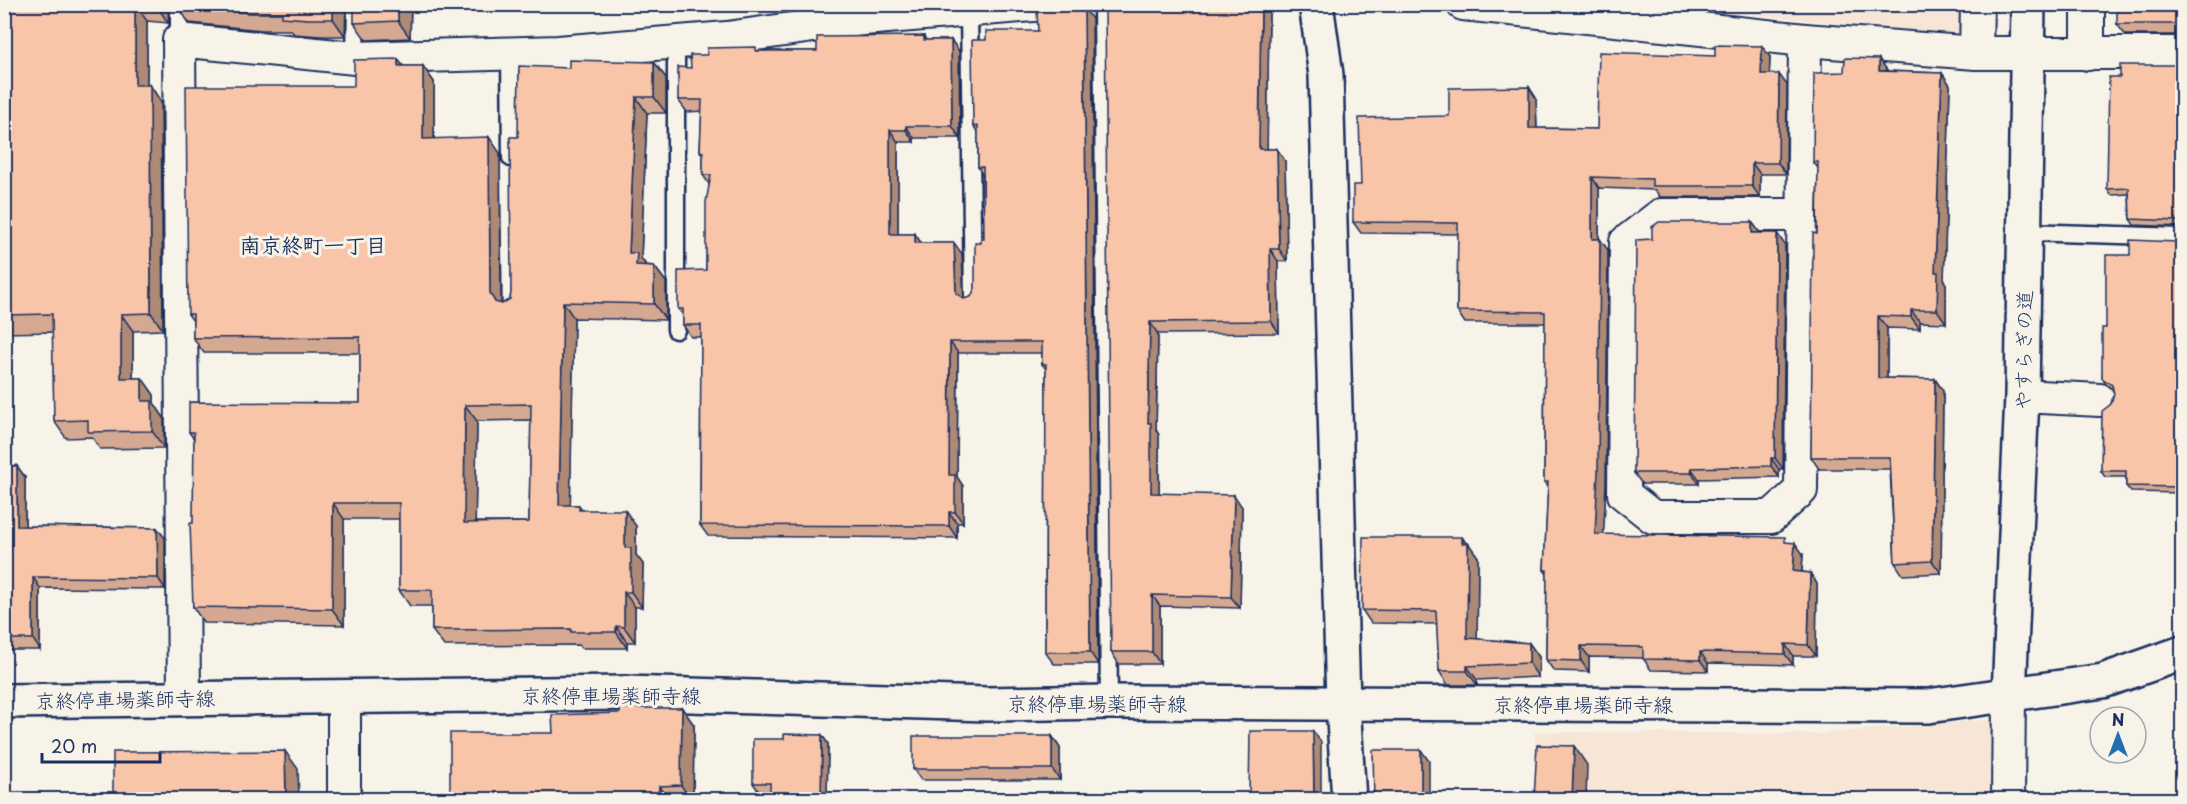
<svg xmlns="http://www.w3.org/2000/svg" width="2187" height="804" font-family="'Playpen Sans','Klee One',sans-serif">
	<rect width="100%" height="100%" fill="#f7f3e8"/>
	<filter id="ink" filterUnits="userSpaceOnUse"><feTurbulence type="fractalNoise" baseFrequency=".0167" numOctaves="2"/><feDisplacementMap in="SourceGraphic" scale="12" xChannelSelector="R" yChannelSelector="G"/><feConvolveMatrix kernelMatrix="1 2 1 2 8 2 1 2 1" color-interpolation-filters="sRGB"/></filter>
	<g filter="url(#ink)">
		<g fill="#f7e5d5">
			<path d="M1656,5h307l-1,30z"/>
			<path d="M1997,719l-2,80 -461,1 1,-68 284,2z"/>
		</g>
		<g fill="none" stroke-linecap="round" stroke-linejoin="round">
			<defs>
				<g id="lane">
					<path d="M179,4v36"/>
					<path d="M1102,4l7,698"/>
					<path d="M969,11l4,289"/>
					<path d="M676,42v288"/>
					<path d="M510,53l1,105"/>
					<path d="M355,58l1,-54"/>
					<path d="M2025,232l157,5"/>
				</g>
				<g id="street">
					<path d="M1463,4l342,36 171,13h206"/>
					<path d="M1976,53l1,-49"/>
					<path d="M2088,54v-50"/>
					<path d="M1802,215h-141l-35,27 -2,252 29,23h118l30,-27 4,-450"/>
					<path d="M2022,396l78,4"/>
					<path d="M344,697v103"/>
					<path d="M184,698l-5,-658 176,18 203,-6 169,-14 136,-19 183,-15"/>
					<path d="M2008,800l1,-105"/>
				</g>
				<g id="secondary">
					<path d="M1316,4l10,71 17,629 6,96"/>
					<path d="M2009,695l13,-299 6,-392"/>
					<path d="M4,701l621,-8 362,11 122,-2 819,4 175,-25 79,-28"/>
				</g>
			</defs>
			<use href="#lane" stroke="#1b2f5e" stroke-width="21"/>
			<use href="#street" stroke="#1b2f5e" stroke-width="36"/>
			<use href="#secondary" stroke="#1b2f5e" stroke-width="38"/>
			<use href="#lane" stroke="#f7f3e8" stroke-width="16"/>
			<use href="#street" stroke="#f7f3e8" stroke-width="32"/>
			<use href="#secondary" stroke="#f7f3e8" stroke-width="33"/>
		</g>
		<g fill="#d5a991" stroke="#1b2f5e" stroke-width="1.5" fill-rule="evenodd">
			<path d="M4,4h165l-1,19 -21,-2v64h3l11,17 2,228 -30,1v47h9l12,17v8l10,15v30l-64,1 -8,-12 -26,1 -12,-17 -1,-89 -49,1z"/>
			<path d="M346,4l-1,32h-25l-26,-2 -3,-4h-29l-73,-7 -11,-17z"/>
			<path d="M411,4l-1,34 -44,2 -12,-17z"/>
			<path d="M530,4h97v3h-96z"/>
			<path d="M1051,4h30v4l11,11 6,645h-44l-9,-12 1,-283 -4,-5v-11h-84l-1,124 6,9v37h-6v15l-249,-2 -8,-11 1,-188h-10l-8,-12v-10l-5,-6 28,-39 3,-86 -6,-9v-19l-3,-5 2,-40 -15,1 -9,-12 13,-32 16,-13 51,-4h59l107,-15 2,4h25l8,11 1,87h-46v4h-16v92h17l6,9h33l8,11 2,44v1l7,-2 4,-9 6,-45 3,-4 -1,-63 -5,-9v-35l-5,-6 13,-86 52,-9 11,-24z"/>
			<path d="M1146,4h119l4,7 -2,138h10l8,12 2,100h-9l1,72 -121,1 -2,96 3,5v59l83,13 -2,101 -80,-2v58h-41l-8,-12z"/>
			<path d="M2182,4v31h-57l-8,-11z"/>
			<path d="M1770,57l-1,17 18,11 -1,89h-26v23h-100l-5,-7 -56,-2v51l9,11 -2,234 -3,51 186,8 14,11 -1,18 8,1 7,11 -1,72h-23v9l-85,-2v8l-57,-1 -8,-12 -54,-1v15l-35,-1 -8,-11 1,-86 -3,-4 4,-83 -4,-5 1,-159h-80l-8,-12 1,-77 -97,-1 -8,-11 8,-37 88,-69 80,-29 7,11 1,30 60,1z"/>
			<path d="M654,62l12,16v35h-19l-6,145 5,7 8,1 12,16v38l-92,-2 -4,187h9l3,5 54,16v29l7,9 -1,43h-7v35h-8v6h-45l-3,-3 -135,1 -12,-16v-24h-22l-11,-16v-71h-55v106l-140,-2 -11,-16 1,-168 -5,-7 171,-29v-50h-156l-11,-15v-17l-5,-7 166,-228 50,-20h19l11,16v57l66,14 2,151 8,-5 1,-6 7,-156 51,-69zM531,420l-2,102h-54l2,-101z"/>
			<path d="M2182,64v163l-48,-2 -4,-6 -1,-25 -18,1 -4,-6 71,-124z"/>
			<path d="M1888,71l54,2 8,12 -6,196 2,3v39l-26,-1v7l-33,-1v50l48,1 8,12 -2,182 -38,2 -8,-12 -5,-94h-71l-8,-12 7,-289 -5,-6z"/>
			<path d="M1752,222l8,11 25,12 -2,224h-4v8l-80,2v5h-57l-8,-11 18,-234z"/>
			<path d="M2182,239v254l-51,-1 -5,-6v-9h-21l-4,-6 10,-67 3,-10 -2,-5 -6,-5 -4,-6 4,-50 24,-73 48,-13z"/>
			<path d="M4,466h13l8,11v49l132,2 8,10v51l-125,-1v62h-36z"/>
			<path d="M1462,537l4,6h2l10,14 -1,82 52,4 10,14 -1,20 -61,3v5h-29l-9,-14 -2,-47 -66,-1 -9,-13z"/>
			<path d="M682,708l12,17 -1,75h-243l103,-67 67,-20z"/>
			<path d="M822,735l6,9 -1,56h-57v-8h-11l-6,-9 31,-44z"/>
			<path d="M1052,736l8,12v32h-139l-8,-11z"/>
		</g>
		<g fill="#ae8a76" stroke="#1b2f5e" stroke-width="1.5">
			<path d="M135,4l12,17v81l-12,-17z"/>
			<path d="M157,4h12l-1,19 -11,-17z"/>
			<path d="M333,4h13l-1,32 -12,-17z"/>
			<path d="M398,4h13l-1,34 -12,-17z"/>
			<path d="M1073,4h8l1,15 -8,-11z"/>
			<path d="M1261,4h4l4,7 -2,150 -8,-12z"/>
			<path d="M1084,8l8,11 6,645 -8,-12z"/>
			<path d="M951,40l8,11 1,87 -8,-12z"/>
			<path d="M1762,46l8,11 -1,28 -8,-11z"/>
			<path d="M398,59l11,15 -11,-8z"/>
			<path d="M1879,59l9,12h-9z"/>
			<path d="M654,62l12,16v35l-12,-16z"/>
			<path d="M423,66l11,16v73l-11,-16z"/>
			<path d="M1942,73l8,12 -6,196 2,3v39l-9,-13 -2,-38z"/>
			<path d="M1779,74l8,11 -1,89 -8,-11z"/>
			<path d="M150,85l11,17 2,228 -12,-17z"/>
			<path d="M1529,87l7,11 1,41 -8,-11z"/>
			<path d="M636,97l11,16 -6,145 7,11 -12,-4 -7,-12z"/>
			<path d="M906,126l8,12v4l-8,-12z"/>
			<path d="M890,130l8,12v104l-8,-12z"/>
			<path d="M489,137l11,16 1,156 -6,-7 -5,-9z"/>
			<path d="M1277,149l8,12 2,100 -8,-12z"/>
			<path d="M1752,163l8,11v23l-8,-11z"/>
			<path d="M1592,177l7,11v62l-7,-11z"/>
			<path d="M1752,222l8,11h-8z"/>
			<path d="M1777,233l8,12 -2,224 -8,-11z"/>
			<path d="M915,234l8,12 -8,-3z"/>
			<path d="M1600,239l8,11 -2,234 -3,62 -8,-12z"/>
			<path d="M954,243l8,11 2,51 -8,-12z"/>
			<path d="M1270,249l8,12 1,72 -8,-12z"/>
			<path d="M654,266l12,16v38l-12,-16z"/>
			<path d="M563,302l11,16 -4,203 -11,-16z"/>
			<path d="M1911,310l9,12v7l-9,-12z"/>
			<path d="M121,314l12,17v64l-12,-17z"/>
			<path d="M1878,316l9,12v62l-9,-12z"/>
			<path d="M1150,322l8,12 -2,96 3,5v70l-8,-12 -3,-70z"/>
			<path d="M950,342l8,11 -1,124 6,9v37l-8,-11 -6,-37z"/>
			<path d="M142,378l12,17v8l10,15v30l-12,-17 -10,-30z"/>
			<path d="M1935,379l8,12 -2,182 -9,-12z"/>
			<path d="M465,405l12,16 -2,117 -11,-15z"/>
			<path d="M1771,458l8,11v8l-8,-11z"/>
			<path d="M17,466l8,11v59l-8,-10z"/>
			<path d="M1691,468l8,11v5l-7,-11z"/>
			<path d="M1234,495l8,12 -2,101 -9,-11z"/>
			<path d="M333,503l11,16v106l-12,-16z"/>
			<path d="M625,510l11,16v29l7,9 -1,43 -11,-15 -6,-44z"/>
			<path d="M949,512l8,11v15l-8,-12z"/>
			<path d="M157,528l8,10v51l-7,-11z"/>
			<path d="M1462,537l6,10v-4l10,14 -1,95 -10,-14z"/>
			<path d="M1795,543l8,11 -2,28 -8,-11z"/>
			<path d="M1810,573l7,11 -1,72 -8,-11z"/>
			<path d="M33,577l7,11v62l-7,-11z"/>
			<path d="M624,592l11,15v35l-11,-15z"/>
			<path d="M1152,595l8,11v58l-8,-12z"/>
			<path d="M616,626l11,16v6l-11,-16z"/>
			<path d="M1529,643l10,14 -1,20 -9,-14z"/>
			<path d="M1785,644l8,12v9l-8,-11z"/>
			<path d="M1581,646l8,11v15l-8,-11z"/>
			<path d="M1700,652l8,11v8l-8,-11z"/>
			<path d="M1467,666l10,14v5l-10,-14z"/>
			<path d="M682,708l12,17 -1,75h-2l-10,-15z"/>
			<path d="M1313,731l8,11v58h-7z"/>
			<path d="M822,735l6,9 -1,56h-6z"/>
			<path d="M1052,736l8,12v32l-8,-11z"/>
			<path d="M1574,746l13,19 -1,35h-14z"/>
			<path d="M1421,750l8,11v39h-8z"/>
			<path d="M285,751l13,18 1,31h-13z"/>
			<path d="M659,786l9,14h-10z"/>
		</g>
		<g fill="#f8c5a9" stroke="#1b2f5e" stroke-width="1.5" fill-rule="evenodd">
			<path d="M4,4h131v81h15l1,228 -30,1v64h21v23h10v30l-64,1v-12l-34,1 -2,-107 -48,1z"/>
			<path d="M137,4h20v2z"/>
			<path d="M177,4h156v15h-25l-26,-2v-4h-32l-72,-7z"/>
			<path d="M354,4h44v17l-44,2z"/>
			<path d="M1051,4h22l1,4h10l6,644h-45l1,-288h-4v-22h-92l-1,133h6v37h-6v14l-249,-1 1,-200h-18v-16h-5v-38l28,-1v-68l5,-27h-8v-23l-3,-1 2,-51h-24v-33l13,1 -1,-13h17v-7l49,-1v4h61v-14l107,-1v4h27l1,86h-46v4h-16v104h25v9h39l2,50 8,6 7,-2 4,-9v-45h6v-4h3l-1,-72h-5v-41h-5l-1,-86h14v-9h52l-1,-20 12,-4z"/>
			<path d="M1146,4h115l-2,145h18l2,100h-9l1,72 -121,1 -2,101h3v70l83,2 -3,102 -79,-2v57h-41l-6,-644h41z"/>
			<path d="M2117,4h65v23l-8,-3h-57z"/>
			<path d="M1715,45l47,1 -1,28h18l-1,89h-26v23h-100v-7l-60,-2v62h8l-2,234 -3,61 190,3v5l10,1 -2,28 17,2 -2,72 -23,-1v10l-85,-2v8l-57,-1v-12l-62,-1v15l-35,-1 1,-90h-3l4,-88h-4l1,-170 -88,-1 1,-88 -105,-1v-37h8l-2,-67 90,-2v-28l80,-1v41l68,1 2,-77 116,4z"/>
			<path d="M1845,58l34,1v12l63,2 -7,199h3l-1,38h-26v7l-33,-1v62l57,1 -3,182 -37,2 -5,-106h-79l2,-224 4,1 1,-72h-5l1,-89 30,-1z"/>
			<path d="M398,59v7h25v73l66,-2 1,156 5,9 7,2 8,-5 1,-6 -1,-156h8l1,-71 50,2v-8l85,2v35h-18l-7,156h8l-1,12 18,1v38l-91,-2 -4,203h20v5h46v38h6v44h-7v35l-8,-1v6h-45v-3l-139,1v-40h-33v-87h-66l-1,106 -139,-2 -3,-84h3l1,-91h-5v-30l171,1v-66l-167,1v-24h-5l-2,-228h168v-26zM531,404l-2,118 -65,1 1,-118z"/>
			<path d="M2182,64v158l-3,-1 -49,-2 -1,-31 -22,1 2,-112h11v-12h58z"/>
			<path d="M1659,222h93v11h25l-2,225h-4v8l-80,2 1,5h-58l2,-233 16,-1v-12z"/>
			<path d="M2182,239v248l-56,-1v-15h-25l1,-60 9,-7 3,-10 -2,-9 -10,-7v-50h4v-73h24v-15l48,2z"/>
			<path d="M4,466h13v60l140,2 1,50 -125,-1v62h-29z"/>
			<path d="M1363,537h99v6h6l-1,95 62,5v20l-62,3v5h-28l-3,-60 -74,-1z"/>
			<path d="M620,708h62l-1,77 -22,1 -1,14h-208v-67h103l-1,-18 68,-2z"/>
			<path d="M1250,731h63l1,69h-65z"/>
			<path d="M784,734l38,1 -1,65h-51v-17h-17v-44h31z"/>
			<rect x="913" y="736" width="139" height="33"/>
			<path d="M1537,745l37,1 -2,54h-38z"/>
			<path d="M1373,750h48v50h-47z"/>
			<path d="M285,751l1,49h-173v-48z"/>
		</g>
	</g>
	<g text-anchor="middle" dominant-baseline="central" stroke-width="6" stroke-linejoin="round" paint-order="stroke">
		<g font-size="20" fill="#1b2f5e" stroke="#f7f3e8">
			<text transform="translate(2023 350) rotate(-89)">やすらぎの道</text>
			<text x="611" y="695">京終停車場薬師寺線</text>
			<text transform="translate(125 699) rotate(-1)">京終停車場薬師寺線</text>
			<text x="1097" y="703">京終停車場薬師寺線</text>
			<text x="1583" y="704">京終停車場薬師寺線</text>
		</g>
		<g font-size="21" font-weight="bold" fill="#1b2f5e" stroke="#f7f3e8">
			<text x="313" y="244">南京終町一丁目</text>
		</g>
	</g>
	<rect width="2187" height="804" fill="none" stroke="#f7f3e8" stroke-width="24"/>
	<rect x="12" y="12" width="2163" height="780" fill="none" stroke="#1b2f5e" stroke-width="2" filter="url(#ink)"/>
	<g transform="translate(2118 735)"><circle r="28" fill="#f7f3e8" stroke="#9fa5b1" stroke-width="1.5"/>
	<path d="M0-4.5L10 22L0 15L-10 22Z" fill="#1f6fb2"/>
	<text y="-9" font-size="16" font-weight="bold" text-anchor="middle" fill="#1b2f5e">N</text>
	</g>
	<path d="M42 753v9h118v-9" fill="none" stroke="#1b2f5e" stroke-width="3"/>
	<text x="51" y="753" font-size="18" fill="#1b2f5e" stroke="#f7f3e8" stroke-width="4.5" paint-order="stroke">20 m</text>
</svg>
